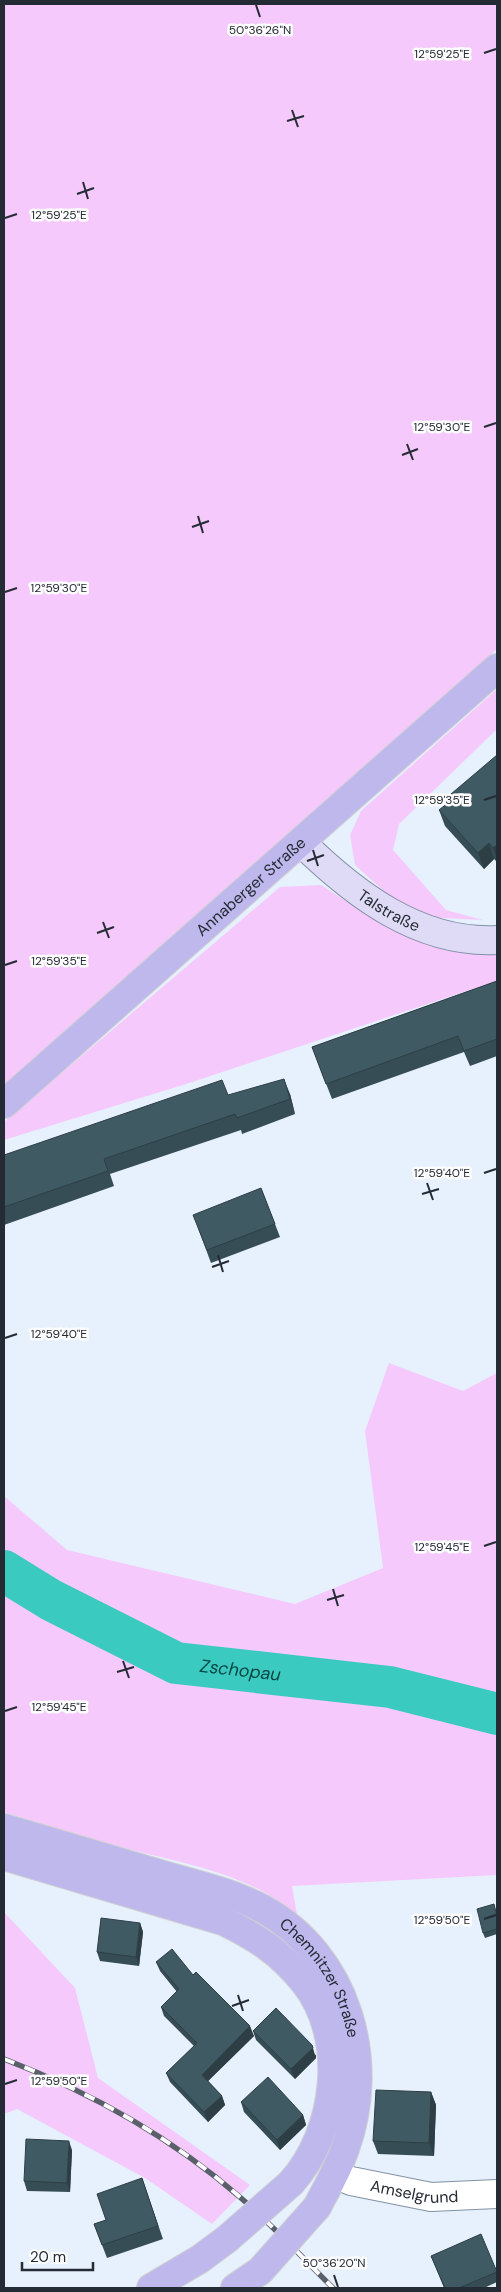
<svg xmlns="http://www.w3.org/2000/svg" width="501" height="2292" font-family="'DM Sans',sans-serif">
	<rect width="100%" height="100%" fill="#e7f1fe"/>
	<g fill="#f5c9fb">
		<path d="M4,4h493v645l-493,436z"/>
		<path d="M497,689v40l-98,95 -6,26 53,60 37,10 -42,-2 -42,-13 -44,-40 -5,-30 11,-24z"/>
		<path d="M321,885l59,38 43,20 74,10v28l-311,103 -182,56v-18l276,-235z"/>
		<path d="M389,1363l74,28 34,-18v502l-205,11 5,29c-49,-43 -118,-52 -180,-69 -38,-10 -76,-23 -113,-34v-316l63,54 228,54 88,-36 -18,-137z"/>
		<path d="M4,1912l71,76 23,90 152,107 -38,39 -67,-46 -128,-69 -13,5z"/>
	</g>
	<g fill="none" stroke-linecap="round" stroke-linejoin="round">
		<path stroke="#3acac0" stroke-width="42" id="s1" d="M4,1571l47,29 125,63 214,24 107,27"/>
		<defs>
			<g id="minor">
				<path id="s2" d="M335,2174l16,7 80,16 66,-3"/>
			</g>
			<g id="secondary">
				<path id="s3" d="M301,842c53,52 118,102 196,98"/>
			</g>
			<g id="primary">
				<path id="s4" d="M4,1104l493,-436"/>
				<path id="s5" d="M4,1828c52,15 104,31 156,46 34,10 72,18 103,35 85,47 114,152 82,240 -7,20 -18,39 -28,58"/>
				<path d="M4,1856l219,65c33,16 57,31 81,61 45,56 33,150 -13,201"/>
				<path d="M151,2288l49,-29 27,-20"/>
				<path d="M235,2288l25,-17"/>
			</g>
		</defs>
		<use href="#minor" stroke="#8291a5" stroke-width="30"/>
		<use href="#secondary" stroke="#8291a5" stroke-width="30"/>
		<use href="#primary" stroke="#cfd0d2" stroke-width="30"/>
		<use href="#minor" stroke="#fff" stroke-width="28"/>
		<use href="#secondary" stroke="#dfdbf6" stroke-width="28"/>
		<use href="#primary" stroke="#bfb8ed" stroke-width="28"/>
		<defs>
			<path id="rail" d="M4,2059c86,33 167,78 237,139 32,28 62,60 92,90"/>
		</defs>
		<use href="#rail" stroke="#59606a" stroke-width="5.5"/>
		<use href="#rail" stroke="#fdfdfd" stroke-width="4" stroke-dasharray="11" stroke-linecap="butt"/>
		<defs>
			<g id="primary-bridge">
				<path d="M227,2239l64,-56"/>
				<path d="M260,2271l57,-64"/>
			</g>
		</defs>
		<use href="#primary-bridge" stroke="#cfd0d2" stroke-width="30" stroke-linecap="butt"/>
		<use href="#primary-bridge" stroke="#bfb8ed" stroke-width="28"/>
	</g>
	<g fill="#374d55">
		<path d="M497,755v107l-3,-3 -10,10 -39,-43 -6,-16 14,-11z"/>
		<path d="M497,981v75l-27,10 -6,-14 -132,47 -20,-52z"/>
		<path d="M290,1094l5,20 -53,20 -1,-4 -131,44 4,12 -110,39v-70l224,-60z"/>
		<path d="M261,1188l19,49 -69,26 -13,-35z"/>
		<path d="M497,1914v20l-12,4 -2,-5z"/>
		<path d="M140,1923l3,9 -4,34 -39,-5 -3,-9z"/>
		<path d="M156,1962l37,13 61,61 -46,45 14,15 3,9 -17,17 -38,-40 -4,-9 28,-27 -30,-30 -3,-9 16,-15 -17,-21z"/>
		<path d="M253,2031l63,24v3l-21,21 -39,-39z"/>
		<path d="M431,2092l5,13 -2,51 -56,-2 -5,-13z"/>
		<path d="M241,2102l62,13 3,10 -26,25 -36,-38z"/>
		<path d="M72,2150l-2,42 -43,-1 -3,-10z"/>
		<path d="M142,2178l21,61 -56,19 -13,-34 12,-4z"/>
		<path d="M431,2256l66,15v11l-13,6h-40z"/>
	</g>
	<g fill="#2d3f45">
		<path d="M489,843l5,16 -10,10 -6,-16z"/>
		<path d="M497,845v14l-4,-11z"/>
		<path d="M284,1079l6,15 5,20 -5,-15z"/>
		<path d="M140,1923l3,9 -4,34 -3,-9z"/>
		<path d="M250,2026l4,10 -49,48 -3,-9z"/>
		<path d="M312,2045l4,13 -21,21 -4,-10z"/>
		<path d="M431,2092l5,13 -2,51 -5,-13z"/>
		<path d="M222,2096l3,9 -17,17 -4,-10z"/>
		<path d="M303,2115l3,10 -26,25 -3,-10z"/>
		<path d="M69,2141l3,9 -2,42 -3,-9z"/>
	</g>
	<g fill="#405a63" stroke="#2d3f45">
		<path d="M497,755v90l-4,3 -4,-5 -11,10 -39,-43 14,-11 -2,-5z"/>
		<path d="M497,981v58l-33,12 -6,-15 -132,48 -14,-37z"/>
		<path d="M284,1079l6,20 -53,19 -2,-4 -131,45 4,12 -104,36v-52l218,-75 6,15z"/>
		<path d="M261,1188l14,36 -68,26 -14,-35z"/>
		<path d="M494,1904l3,12v13l-14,4 -6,-24z"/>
		<path d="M101,1918l39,5 -4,34 -39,-5z"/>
		<path d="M172,1949l21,26 3,-3 54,54 -48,49 20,21 -18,16 -38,-39 31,-30 -36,-36 18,-18 -23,-27z"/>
		<path d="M276,2008l36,37 1,3 -22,21 -38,-38z"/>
		<path d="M268,2077l35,38 -26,25 -36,-38z"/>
		<path d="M376,2090l55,2 -2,51 -56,-2z"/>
		<path d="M26,2139l43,2 -2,42 -43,-2z"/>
		<path d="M142,2178l16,48 -56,19 -8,-21 12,-4 -9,-26z"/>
		<path d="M481,2234l16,38 -38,16h-14l-14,-32z"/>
	</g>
	<path fill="none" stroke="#252b34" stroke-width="2" d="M256,5l4,12M484,53l12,-4M292,110l6,17M287,121l17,-5M83,182l5,17M77,194l17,-6M5,218l12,-4M484,427l12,-4M407,444l6,16M402,455l16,-6M198,516l5,17M192,527l17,-6M5,592l12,-4M484,800l12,-4M313,850l5,16M307,861l17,-6M103,922l6,16M97,933l17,-6M5,965l12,-4M484,1173l12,-4M427,1183l6,17M422,1194l17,-5M218,1255l5,17M212,1267l17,-6M5,1338l12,-4M484,1546l12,-4M333,1589l5,17M327,1600l17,-5M123,1661l6,17M117,1672l17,-5M5,1711l12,-4M484,1919l12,-4M238,1995l5,16M232,2006l17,-6M5,2084l12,-4M334,2275l4,12"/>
	<g text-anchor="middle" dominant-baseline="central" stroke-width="5" stroke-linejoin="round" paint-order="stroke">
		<g font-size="16" fill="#252b34" stroke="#fdfdfd">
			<text stroke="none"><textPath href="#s4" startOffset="329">Annaberger Straße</textPath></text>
			<text stroke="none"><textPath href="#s3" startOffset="112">Talstraße</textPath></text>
			<text stroke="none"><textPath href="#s5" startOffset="364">Chemnitzer Straße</textPath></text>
			<text stroke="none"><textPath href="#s2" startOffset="82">Amselgrund</textPath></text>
		</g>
		<g font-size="18" font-style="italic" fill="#074743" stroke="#fdfdfd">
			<text stroke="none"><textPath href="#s1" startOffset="260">Zschopau</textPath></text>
		</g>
	</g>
	<g font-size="12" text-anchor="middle" fill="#252b34" stroke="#fdfdfd" stroke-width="5" stroke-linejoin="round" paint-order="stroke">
		<text x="260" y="34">50°36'26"N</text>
		<text x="442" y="58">12°59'25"E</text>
		<text x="59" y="219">12°59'25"E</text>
		<text x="442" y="431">12°59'30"E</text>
		<text x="59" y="592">12°59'30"E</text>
		<text x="442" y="804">12°59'35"E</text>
		<text x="59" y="965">12°59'35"E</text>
		<text x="442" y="1177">12°59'40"E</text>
		<text x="59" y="1338">12°59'40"E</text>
		<text x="442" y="1551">12°59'45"E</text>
		<text x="59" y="1711">12°59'45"E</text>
		<text x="442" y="1924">12°59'50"E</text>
		<text x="59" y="2085">12°59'50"E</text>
		<text x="334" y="2267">50°36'20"N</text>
	</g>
	<rect width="501" height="2292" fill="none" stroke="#252b34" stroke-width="10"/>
	<path d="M22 2262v8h71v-8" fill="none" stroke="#252b34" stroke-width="2.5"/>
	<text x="30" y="2262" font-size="15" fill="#252b34" stroke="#fdfdfd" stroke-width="4" paint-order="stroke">20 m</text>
</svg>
